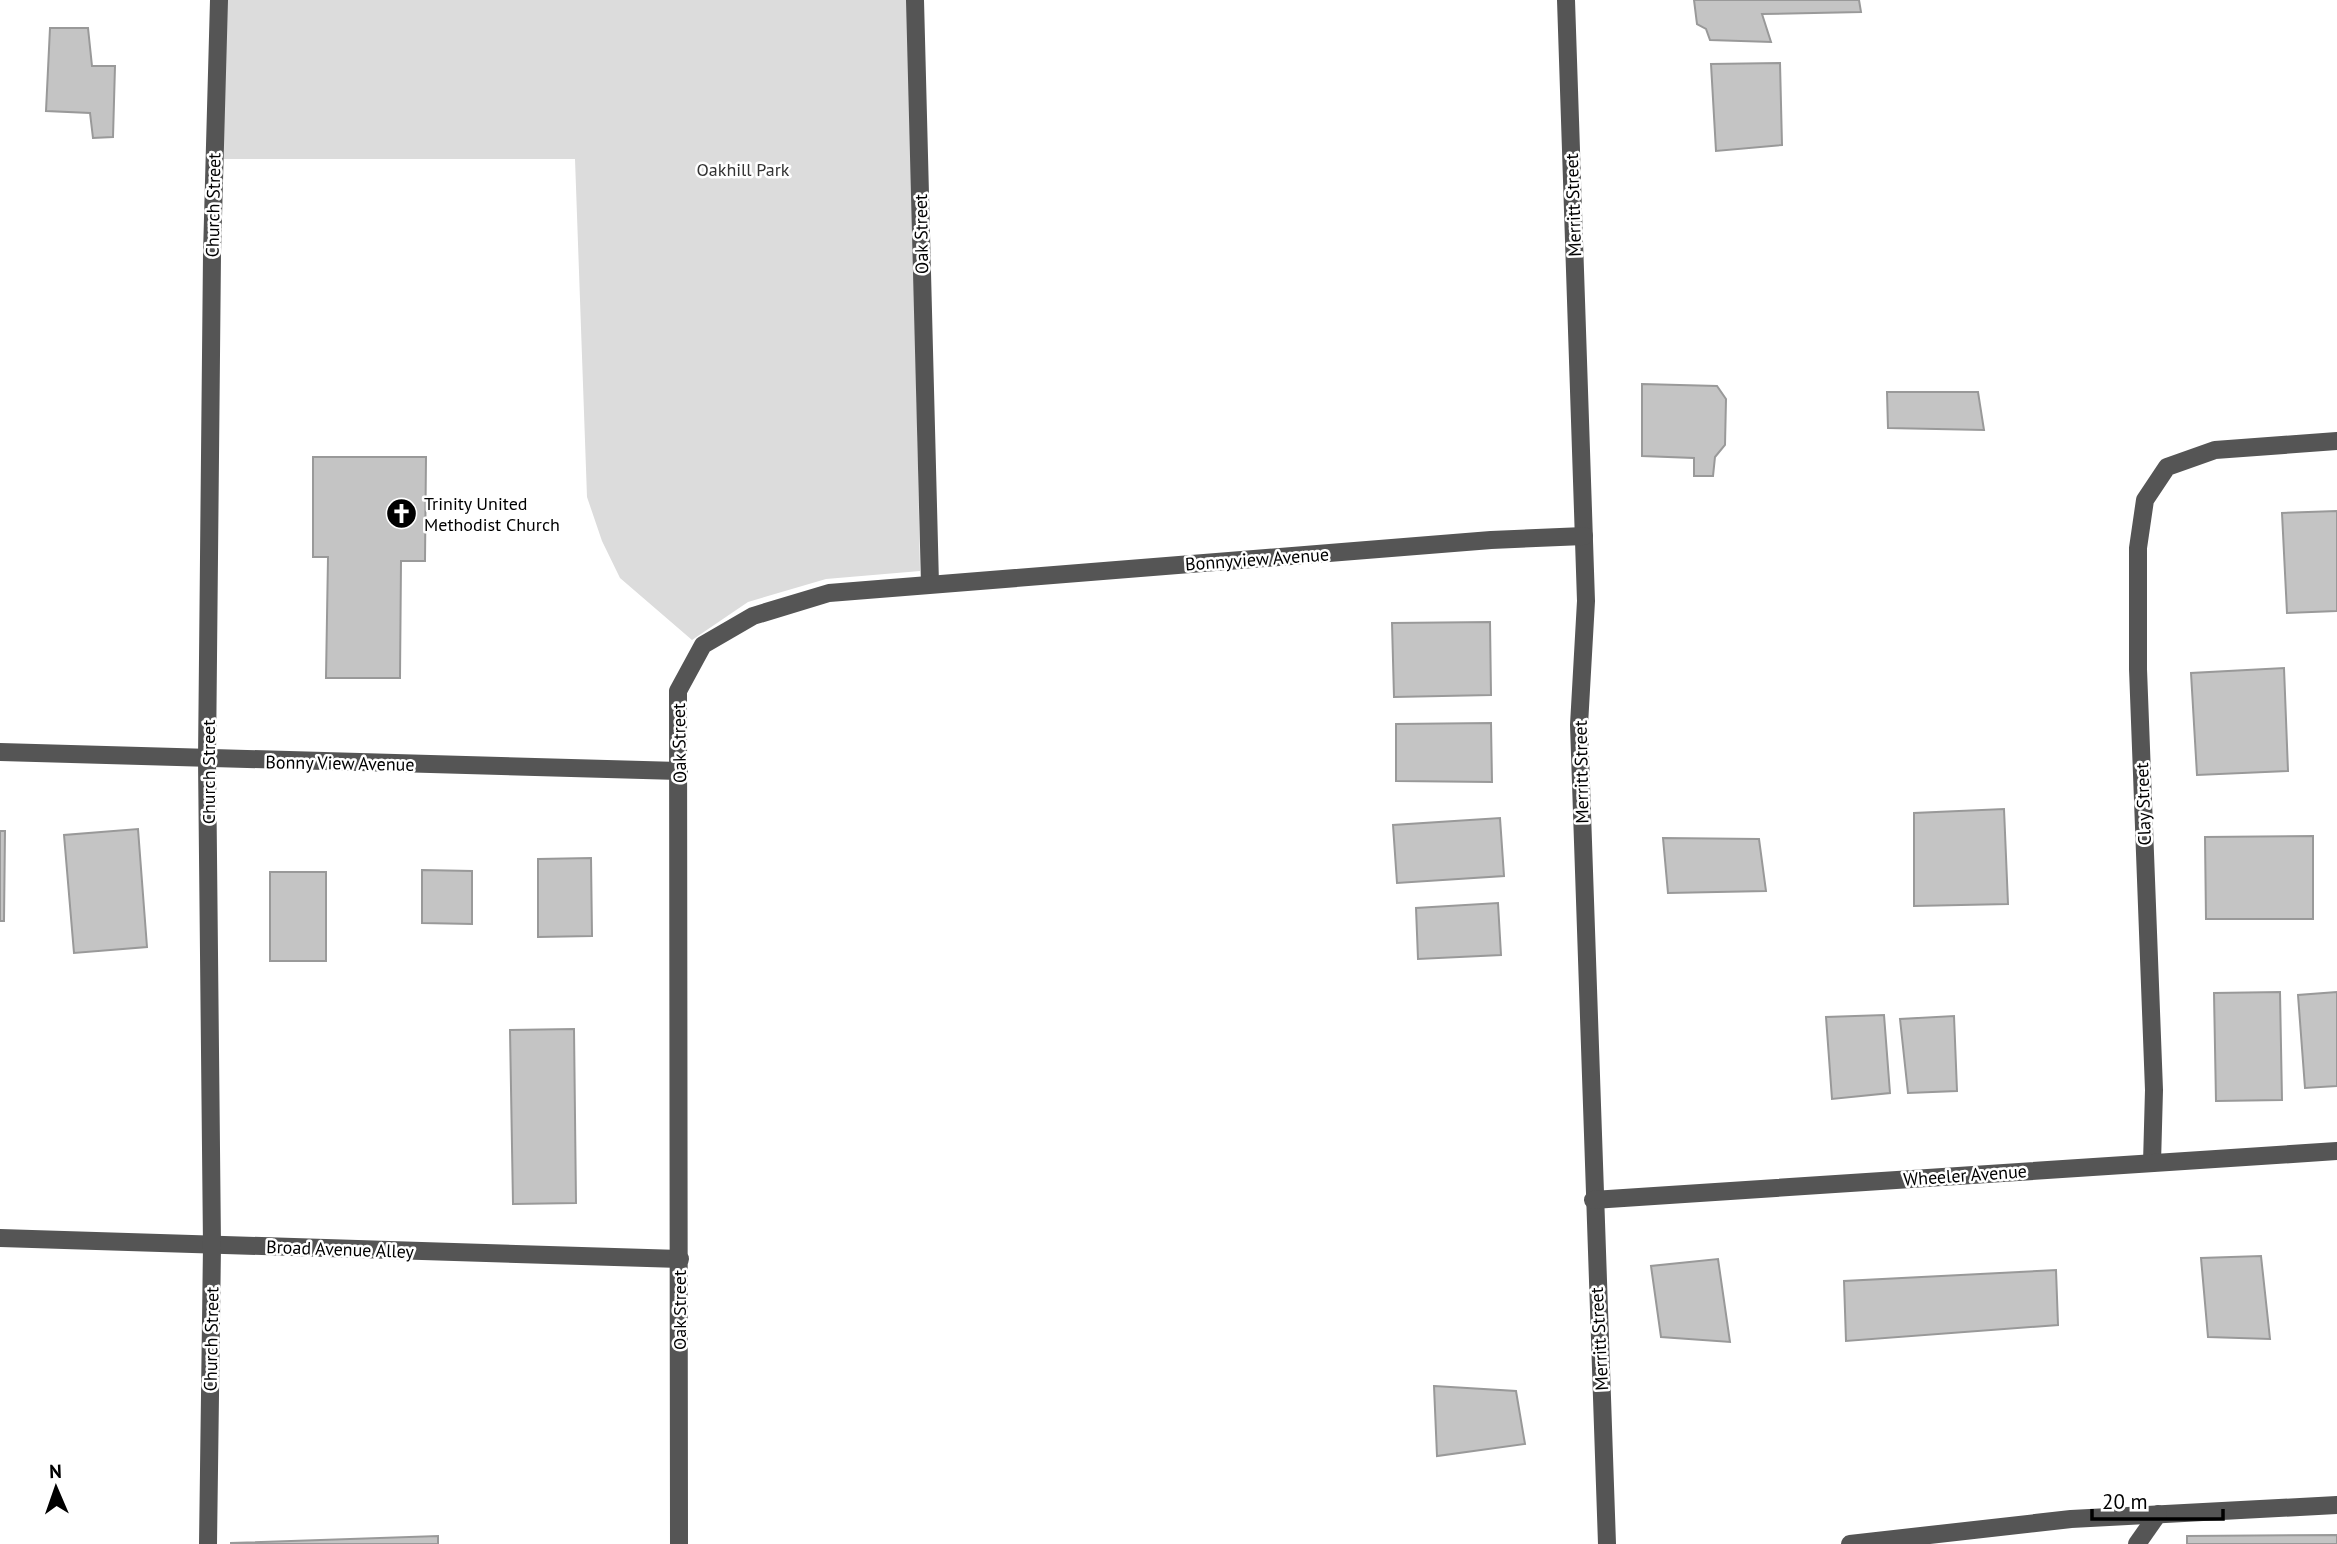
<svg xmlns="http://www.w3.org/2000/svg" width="2337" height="1544" font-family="'PT Sans',sans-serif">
	<rect width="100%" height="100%" fill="#fff"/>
	<path fill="#dcdcdc" d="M224,0h685l11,571 -94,8 -78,23 -56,38 -72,-62 -18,-37 -15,-44 -12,-338h-355z"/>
	<g fill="#c4c4c4" stroke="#999" stroke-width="2">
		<path d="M1694,0h165l2,12 -99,2 9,28 -61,-2 -4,-11 -9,-5z"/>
		<path d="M50,28h38l4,38h23l-2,71 -20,1 -3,-25 -44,-2z"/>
		<path d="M1780,63l2,82 -66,6 -5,-87z"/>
		<path d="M1642,384l75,2 9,13 -1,46 -10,12 -2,19h-19v-18l-52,-2z"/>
		<path d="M1887,392h91l6,38 -96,-2z"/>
		<path d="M313,457h113l-1,104h-24l-1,117h-74l2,-121h-15z"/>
		<path d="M2337,511v100l-50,2 -5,-100z"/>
		<path d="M1490,622l1,73 -97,2 -2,-74z"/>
		<path d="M2284,668l4,103 -91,4 -6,-102z"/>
		<path d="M1491,723l1,59 -96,-1v-57z"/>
		<path d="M2004,809l4,95 -94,2v-93z"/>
		<path d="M1500,818l4,58 -107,7 -4,-58z"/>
		<path d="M138,829l9,118 -73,6 -10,-118z"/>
		<path d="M0,831h5l-1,90h-4z"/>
		<path d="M2313,836v83h-107l-1,-82z"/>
		<path d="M1663,838l96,1 7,52 -98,2z"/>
		<path d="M591,858l1,78 -54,1v-78z"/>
		<path d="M422,870l50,1v53l-50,-1z"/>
		<rect x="270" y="872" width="56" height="89"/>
		<path d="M1498,903l3,52 -83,4 -2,-51z"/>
		<path d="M2280,992l2,108 -66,1 -2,-108z"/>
		<path d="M2337,992v94l-32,2 -7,-93z"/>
		<path d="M1884,1015l6,78 -58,6 -6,-82z"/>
		<path d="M1954,1016l3,75 -49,2 -8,-74z"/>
		<path d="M574,1029l2,174 -63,1 -3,-174z"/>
		<path d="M2261,1256l9,83 -62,-2 -7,-79z"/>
		<path d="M1718,1259l12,83 -69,-5 -10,-71z"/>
		<path d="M2056,1270l2,55 -212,16 -2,-60z"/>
		<path d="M1434,1386l82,5 9,53 -88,12z"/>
		<path d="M2337,1535v9h-150v-8z"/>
		<path d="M438,1536v8h-207v-1z"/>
	</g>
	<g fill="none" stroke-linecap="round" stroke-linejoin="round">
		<g stroke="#555" stroke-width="18">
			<path d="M915,0l15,584"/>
			<path d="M1566,0l20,601 -7,124 28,819"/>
			<path d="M0,752l679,19"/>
			<path d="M2152,1163l2,-73 -16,-421v-121l7,-48 22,-33 48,-17 122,-9"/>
			<path d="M1593,1200l744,-49"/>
			<path d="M0,1238l680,21"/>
			<path d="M208,1544l4,-298 -5,-487 5,-505 7,-254"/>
			<path d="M679,1544l-1,-853 25,-46 50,-29 76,-23 662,-53 93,-4"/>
			<path d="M1850,1544l221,-25 266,-14"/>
			<path d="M2137,1544l21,-30"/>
		</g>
	</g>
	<defs>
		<symbol id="church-disc" viewBox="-11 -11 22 22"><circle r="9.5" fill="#000" stroke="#fff"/><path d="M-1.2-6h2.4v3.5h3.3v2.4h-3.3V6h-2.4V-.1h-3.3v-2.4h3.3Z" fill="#fff"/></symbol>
	</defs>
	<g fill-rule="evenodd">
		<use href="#church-disc" x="384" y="496" width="35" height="35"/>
	</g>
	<g text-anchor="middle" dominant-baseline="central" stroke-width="5" stroke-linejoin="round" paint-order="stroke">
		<g font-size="18" fill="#333" stroke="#fff">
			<text x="743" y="169">Oakhill Park</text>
		</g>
		<g font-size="18" fill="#000" stroke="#fff">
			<text transform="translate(213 205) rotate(-89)">Church Street</text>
			<text transform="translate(1573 205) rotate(-92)">Merritt Street</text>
			<text transform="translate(921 234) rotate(-91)">Oak Street</text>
			<text transform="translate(1257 559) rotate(-4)">Bonnyview Avenue</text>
			<text transform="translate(679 743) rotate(-91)">Oak Street</text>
			<text transform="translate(340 763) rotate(1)">Bonny View Avenue</text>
			<text transform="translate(208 772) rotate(-90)">Church Street</text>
			<text transform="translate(1581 772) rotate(-91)">Merritt Street</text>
			<text transform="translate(2143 804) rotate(-92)">Clay Street</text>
			<text transform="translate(1965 1175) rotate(-4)">Wheeler Avenue</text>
			<text transform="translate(340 1249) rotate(2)">Broad Avenue Alley</text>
			<text transform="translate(679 1310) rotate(-90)">Oak Street</text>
			<text transform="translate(211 1339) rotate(-89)">Church Street</text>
			<text transform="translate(1599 1339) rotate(-93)">Merritt Street</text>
		</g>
		<g font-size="18" fill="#000" stroke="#fff" text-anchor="start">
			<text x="424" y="503">Trinity United<tspan x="424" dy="21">Methodist Church</tspan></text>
		</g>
	</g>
	<g transform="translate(56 1488) rotate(358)" stroke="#ffffff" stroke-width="5" paint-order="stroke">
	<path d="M0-5L12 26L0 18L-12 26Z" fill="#000000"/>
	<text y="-10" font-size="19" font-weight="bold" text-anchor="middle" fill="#000000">N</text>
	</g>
	<path d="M2092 1509v10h131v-10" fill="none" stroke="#000000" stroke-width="3.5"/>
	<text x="2102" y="1509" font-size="21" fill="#000000" stroke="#ffffff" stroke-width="5" paint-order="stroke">20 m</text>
</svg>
